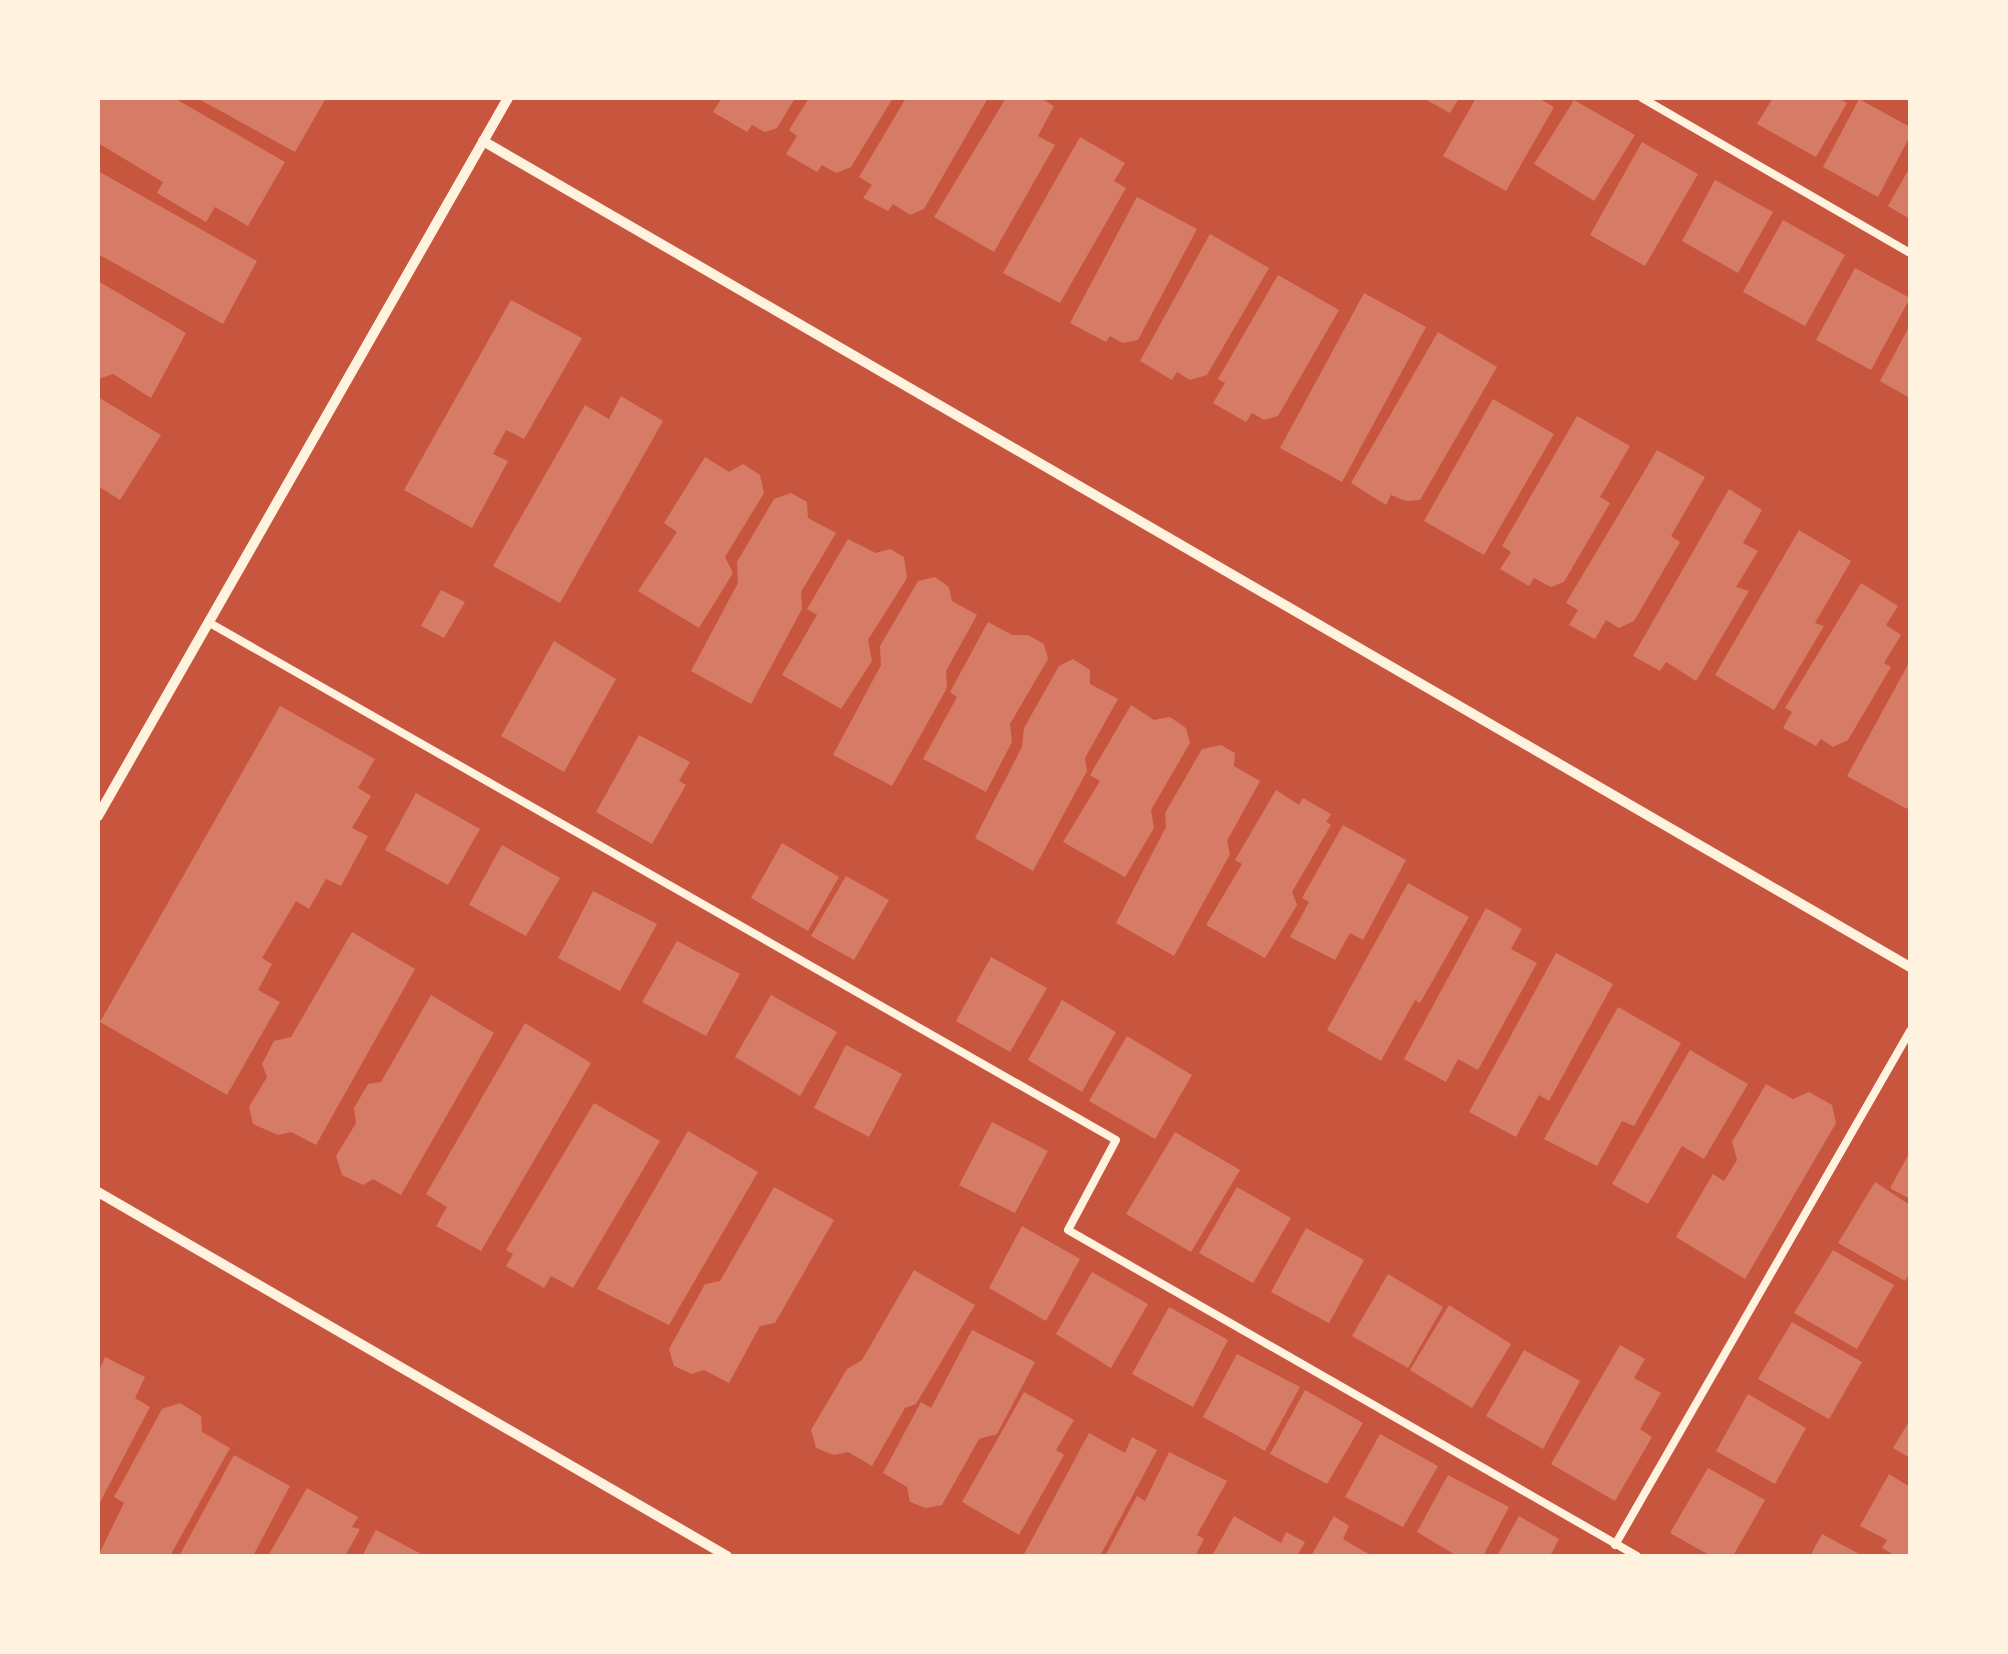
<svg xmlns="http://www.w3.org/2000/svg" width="2008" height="1654" font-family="Georgia,serif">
	<rect width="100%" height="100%" fill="#c8553d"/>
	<g fill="#d67c66">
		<path d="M98,98h76l111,64 -37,64 -33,-19 -9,15 -49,-29 6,-11 -65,-39z"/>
		<path d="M197,98h129l-31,54z"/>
		<path d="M722,98h73l-18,30 -12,4 -13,-7 -5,7 -34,-20z"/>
		<path d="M809,98h84l-42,69 -15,6 -14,-8 -5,7 -31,-18 11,-18 -8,-6z"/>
		<path d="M906,98h82l-64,111 -14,6 -17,-11 -5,7 -25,-13 9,-13 -13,-8z"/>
		<path d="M1006,98h34l14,8 -16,30 17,9 -61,107 -60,-35z"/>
		<path d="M1423,98h36l-9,15z"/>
		<path d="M1476,98h62l16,9 -48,84 -63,-35z"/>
		<path d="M1773,98h65l9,5 -31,54 -59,-33z"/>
		<path d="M1859,99l51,28v9l-32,61 -55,-30z"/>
		<path d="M1574,100l61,35 -41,66 -60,-37z"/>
		<path d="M1080,137l45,26 -11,18 12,7 -66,115 -57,-30z"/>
		<path d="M1642,142l56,32 -53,92 -55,-31z"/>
		<path d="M1910,167v52l-22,-13z"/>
		<path d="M98,171l159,90 -34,63 -125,-70z"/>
		<path d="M1715,180l58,32 -35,61 -56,-32z"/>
		<path d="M1137,197l60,32 -59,111 -15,3 -13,-7 -4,6 -36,-19z"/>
		<path d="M1783,220l62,35 -40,71 -62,-34z"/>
		<path d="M1210,234l59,34 -62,107 -17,5 -13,-8 -5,8 -32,-19z"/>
		<path d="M1855,268l55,30 -39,72 -55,-30z"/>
		<path d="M1278,275l61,35 -61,106 -14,4 -12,-7 -6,9 -33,-19 12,-20 -7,-4z"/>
		<path d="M98,281l88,52 -35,65 -38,-24 -15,5z"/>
		<path d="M1364,293l62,34 -84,155 -62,-34z"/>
		<path d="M511,300l71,38 -58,101 -18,-9 -13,24 15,7 -36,67 -68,-38z"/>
		<path d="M1910,325v73l-30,-17z"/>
		<path d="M1438,332l59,35 -77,133 -14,1 -15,-6 -5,10 -35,-22z"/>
		<path d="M621,396l42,25 -103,182 -67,-37 92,-161 24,14z"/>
		<path d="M98,397l63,38 -41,65 -22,-14z"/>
		<path d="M1493,399l61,35 -70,121 -60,-34z"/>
		<path d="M1577,416l53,30 -30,51 10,6 -46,79 -13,5 -17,-9 -5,8 -29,-17 11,-17 -9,-6z"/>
		<path d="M1657,450l48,27 -34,59 9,6 -46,79 -15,7 -13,-8 -11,19 -26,-14 9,-15 -12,-7z"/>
		<path d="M705,457l24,15 14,-8 17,11 4,18 -39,64 8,16 -34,55 -61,-37 39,-59 -13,-9z"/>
		<path d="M1729,489l33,21 -19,33 15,8 -22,36 13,4 -53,90 -30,-19 -6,9 -27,-15z"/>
		<path d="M791,493l16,9 1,16 28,15 -35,59 1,17 -51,95 -60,-33 47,-88 -1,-21 37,-63z"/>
		<path d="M1799,530l52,31 -36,62 9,3 -50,84 -59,-35z"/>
		<path d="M848,539l28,14 14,-4 14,8 3,21 -39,62 4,21 -31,48 -59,-34 35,-60 -10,-6z"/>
		<path d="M935,577l14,10 3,14 25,14 -31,56 1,17 -55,98 -59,-31 48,-90 -1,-19 38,-65z"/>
		<path d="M1861,583l37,23 -12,19 15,10 -17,28 7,4 -43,73 -15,7 -12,-8 -5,7 -33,-18 9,-16 -7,-4z"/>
		<path d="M441,590l24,12 -21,36 -23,-12z"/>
		<path d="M988,622l24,13h16l16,9 4,15 -38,65 2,18 -26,50 -63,-33 34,-62 -7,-5z"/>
		<path d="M554,641l62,38 -52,93 -63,-36z"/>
		<path d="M1073,659l17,11v14l28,15 -33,59 2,13 -54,100 -58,-33 47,-91 2,-19 35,-62z"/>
		<path d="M1910,661v141l-3,7 -60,-33z"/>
		<path d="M1131,705l23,15 16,-3 16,11 4,15 -39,67 3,18 -29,49 -62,-35 37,-61 -10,-6z"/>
		<path d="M280,706l95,53 -17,29 13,8 -19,32 16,8 -27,50 -15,-7 -17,30 -13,-8 -34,57 10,6 -14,26 22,12 -53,93 -127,-73z"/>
		<path d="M639,735l51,27 -11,19 7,4 -34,59 -56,-32z"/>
		<path d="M1221,745l14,8 -1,13 26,15 -33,60 3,13 -56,102 -58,-33 50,-96 -1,-14 37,-64z"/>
		<path d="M1276,790l23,15 4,-7 28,16 -5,8 5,3 -39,67 5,13 -32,53 -59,-33 36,-61 -7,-4z"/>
		<path d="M416,793l64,36 -32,56 -63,-35z"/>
		<path d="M1343,825l63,35 -43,80 -13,-7 -15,27 -45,-23 19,-35 -7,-4z"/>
		<path d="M782,843l57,34 -31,54 -57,-33z"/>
		<path d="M502,845l58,33 -34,58 -57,-31z"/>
		<path d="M846,876l43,24 -35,60 -43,-24z"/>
		<path d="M1408,883l61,34 -49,86 -5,-3 -34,61 -54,-31z"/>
		<path d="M593,891l64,33 -37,67 -62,-33z"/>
		<path d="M1486,908l36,21 -11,20 26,14 -59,107 -20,-11 -12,23 -42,-23z"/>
		<path d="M352,932l63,37 -99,176 -25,-13 -13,3 -25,-11 -4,-17 18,-30 -5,-13 12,-23 17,-4z"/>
		<path d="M677,941l63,33 -34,62 -64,-34z"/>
		<path d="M1556,953l57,31 -64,117 -10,-6 -23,42 -47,-25z"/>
		<path d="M991,957l56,31 -37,64 -54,-31z"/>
		<path d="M431,995l63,38 -93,162 -28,-16 -10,6 -21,-10 -6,-19 20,-33 -2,-15 14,-24 13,-2z"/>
		<path d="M771,995l66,37 -37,64 -65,-39z"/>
		<path d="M1062,1000l54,32 -34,60 -54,-32z"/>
		<path d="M1618,1007l63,36 -47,83 -12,-5 -25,45 -53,-27z"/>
		<path d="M525,1023l66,40 -110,188 -45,-25 11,-19 -21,-13z"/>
		<path d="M1127,1036l65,39 -37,64 -66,-38z"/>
		<path d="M846,1045l56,29 -33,63 -55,-29z"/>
		<path d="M1690,1050l58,34 -44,75 -22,-13 -34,58 -36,-20z"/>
		<path d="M1766,1084l27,15 16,-7 23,13 4,18 -91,156 -69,-42 37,-63 11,7 13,-21 -5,-18z"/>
		<path d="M594,1103l66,38 -87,147 -22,-12 -7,12 -38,-22 7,-12 -7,-4z"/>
		<path d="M992,1122l56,29 -33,62 -56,-28z"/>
		<path d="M688,1131l70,41 -89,153 -72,-36z"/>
		<path d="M1175,1132l65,38 -49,82 -65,-38z"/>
		<path d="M1910,1152v47l-20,-11z"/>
		<path d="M1875,1182l35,23v67l-5,9 -67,-38z"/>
		<path d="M774,1187l60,33 -59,103 -15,3 -31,57 -25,-13 -12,4 -18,-8 -5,-17 36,-65 15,-3z"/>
		<path d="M1237,1187l54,31 -38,65 -54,-30z"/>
		<path d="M1022,1226l58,33 -34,62 -57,-33z"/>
		<path d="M1306,1228l58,32 -35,63 -58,-31z"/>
		<path d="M1833,1250l61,35 -37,64 -63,-36z"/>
		<path d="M914,1270l61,35 -59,99 -11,4 -33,58 -24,-14 -14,3 -18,-7 -5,-18 36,-61 15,-9z"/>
		<path d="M1092,1272l56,32 -37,64 -55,-34z"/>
		<path d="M1388,1274l55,33 -35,61 -56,-32z"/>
		<path d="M1449,1305l62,39 -39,64 -62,-38z"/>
		<path d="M1169,1307l59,33 -35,67 -61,-33z"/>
		<path d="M1792,1322l70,40 -33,57 -71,-40z"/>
		<path d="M972,1330l63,32 -38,72 -18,5 -37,66 -16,3 -16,-6 -3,-15 -24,-14 38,-71 10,6z"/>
		<path d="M1620,1345l25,14 -11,19 27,15 -21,36 12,8 -37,64 -64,-37z"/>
		<path d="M1524,1350l56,31 -37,68 -57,-33z"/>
		<path d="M1237,1354l63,33 -35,64 -62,-34z"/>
		<path d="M105,1357l40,20 -10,21 15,9 -52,99v-133z"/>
		<path d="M1305,1390l58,33 -36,61 -57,-30z"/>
		<path d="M1024,1392l50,28 -18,30 8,5 -45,80 -57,-33z"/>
		<path d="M1748,1394l58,34 -31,56 -59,-33z"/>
		<path d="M180,1403l21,13 1,16 28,16 -60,108h-72l26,-53 -10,-6 48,-88z"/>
		<path d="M1910,1420v38l-17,-10z"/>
		<path d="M1089,1433l36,20 7,-16 25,13 -57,106h-77z"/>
		<path d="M1380,1434l58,32 -35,61 -58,-30z"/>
		<path d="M1169,1452l58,29 -30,54 7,4 -9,17h-90l32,-60 8,5z"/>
		<path d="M234,1455l56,31 -37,70h-74z"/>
		<path d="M1708,1468l57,32 -32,56h-22l-41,-23z"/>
		<path d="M1889,1474l21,13v69h-14l-14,-8 5,-8 -27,-14z"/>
		<path d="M1448,1475l61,32 -26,49h-26l-40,-24z"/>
		<path d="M307,1488l51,29 -6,10 8,2 -15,27h-77z"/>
		<path d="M1234,1516l47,27 5,-11 19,10 -8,14h-85z"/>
		<path d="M1334,1516l15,10 -6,13 29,17h-61z"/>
		<path d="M1519,1516l40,23 -9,17h-53z"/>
		<path d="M376,1530l49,26h-63z"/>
		<path d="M1822,1534l41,22h-53z"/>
	</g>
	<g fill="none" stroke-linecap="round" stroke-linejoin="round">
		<g stroke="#fff3e0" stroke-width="8">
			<path d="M1642,98l268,155"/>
			<path d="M208,622l908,518 -48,90 569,326"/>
			<path d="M1615,1545l295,-514"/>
		</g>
		<g stroke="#fff3e0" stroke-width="10">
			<path d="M483,141l1427,826"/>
			<path d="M98,816l410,-718"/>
			<path d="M98,1192l629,364"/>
		</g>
	</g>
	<rect width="2008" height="1654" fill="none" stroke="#fff3e0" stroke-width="200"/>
</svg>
